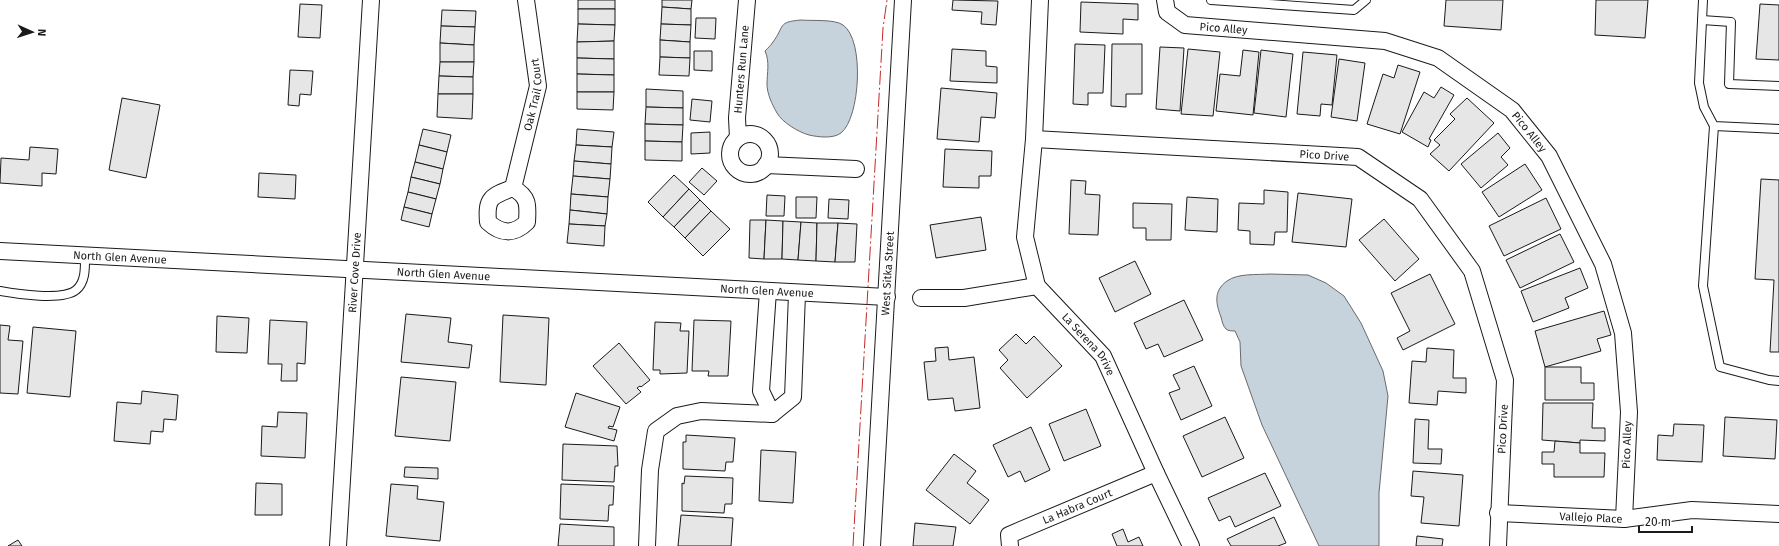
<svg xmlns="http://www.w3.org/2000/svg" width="1779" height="546" font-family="'Fira Sans',sans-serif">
	<rect width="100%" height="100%" fill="#fff"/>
	<g fill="#c6d2dc" stroke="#6a6a6a">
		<path d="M801,20c11,1 34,-1 42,5 22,15 17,93 -2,108 -8,6 -23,4 -32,2 -11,-3 -27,-13 -32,-22 -5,-9 -10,-19 -10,-29 0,-11 3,-22 -2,-33 3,-3 6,-6 8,-9 12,-16 4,-20 28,-22z"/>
		<path d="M1270,274l38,1 18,8 18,13 17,27 22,48 5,25 -9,97v53h-60l-57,-121 -21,-59 -1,-24 -5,-11c-3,0 -7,0 -9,-2 -3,-3 -4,-8 -5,-12 -5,-13 -8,-26 6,-36 11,-8 30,-6 43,-7z"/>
	</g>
	<g fill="#e6e6e6" stroke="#1a1a1a">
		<rect x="578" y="0" width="37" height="9"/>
		<path d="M662,0h30l-1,9 -29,-2z"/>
		<path d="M953,0l45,1 -2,24 -15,-1 1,-12 -30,-2z"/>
		<path d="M1446,0h57l-2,30 -57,-4z"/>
		<path d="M1596,0h52l-3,38 -50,-3z"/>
		<path d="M1081,2l57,2v16l-15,-1v15l-43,-2z"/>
		<path d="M300,4l22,1 -2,33 -22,-1z"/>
		<path d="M1760,4l19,1v55l-23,-1z"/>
		<path d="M662,7l29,2v16l-30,-1z"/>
		<path d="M578,9h37v16l-37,-1z"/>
		<path d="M442,10l34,1 -1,16 -34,-1z"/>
		<path d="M696,18h20l-1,21 -20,-1z"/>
		<path d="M578,24l37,1 -1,16 -37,1z"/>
		<path d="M661,24l30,1 -1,17 -30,-2z"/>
		<path d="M441,26l34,1 -1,18 -34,-2z"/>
		<path d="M660,40l30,2v16l-30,-1z"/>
		<path d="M614,41v18l-37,-1v-16z"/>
		<path d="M440,43l34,2v17h-34z"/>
		<path d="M1075,44l30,1 -2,48h-15v12l-15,-1z"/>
		<path d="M1112,44h30v50h-16v13l-15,-1z"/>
		<path d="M1160,47l24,1 -4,63 -24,-2z"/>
		<path d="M952,49l34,2v15l11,1v16l-47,-2z"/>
		<path d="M1188,49l32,3 -7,64 -32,-2z"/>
		<path d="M1243,50l16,2 -6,63 -37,-4 4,-37 20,2z"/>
		<path d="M1261,50l32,4 -7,63 -32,-4z"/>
		<path d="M694,51h18v20l-18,-1z"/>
		<path d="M1303,52l34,3 -5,50 -11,-1 -1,12 -23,-2z"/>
		<path d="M660,57l30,1 -1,18 -30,-1z"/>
		<path d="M577,58l37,1v16l-37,-1z"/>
		<path d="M1339,59l26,4 -8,58 -26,-4z"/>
		<path d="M440,62h34l-1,15 -34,-1z"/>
		<path d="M1398,65l22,7 -20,62 -33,-10 16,-50 11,4z"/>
		<path d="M290,70l23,1 -2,24 -11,-1 -1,12 -11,-1z"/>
		<path d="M577,74l37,1v17h-37z"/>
		<path d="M439,76l34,1v17h-35z"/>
		<path d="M1441,87l13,8 -25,44 2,1 -3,7 -26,-15 22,-40 10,6z"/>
		<path d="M941,88l56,5 -2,25 -14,-1 -2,25 -42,-3z"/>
		<path d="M646,89l37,2v17l-37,-1z"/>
		<path d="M577,92h37l-1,18 -36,-1z"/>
		<path d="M438,94h35l-1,25 -35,-2z"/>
		<path d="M122,98l38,7 -14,73 -37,-8z"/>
		<path d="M1467,98l27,25 -45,48 -19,-17 10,-9 -6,-5 21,-21 -5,-5z"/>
		<path d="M692,99l20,2 -2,21 -20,-2z"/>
		<path d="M646,107l37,1v17l-38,-1z"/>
		<path d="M645,124l38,1 -1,17 -37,-1z"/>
		<path d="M423,129l28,6 -4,17 -28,-7z"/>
		<path d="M577,129l37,3 -2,15 -36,-2z"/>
		<path d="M710,132v21l-19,1v-21z"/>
		<path d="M1498,133l12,15 -9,9 7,8 -27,23 -20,-24z"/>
		<path d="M645,141l37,1v19l-37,-1z"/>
		<path d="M419,145l28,7 -4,17 -28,-7z"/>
		<path d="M576,145l36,2 -1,17 -37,-3z"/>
		<path d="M30,147l28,2 -2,25 -14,-1v13l-42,-3 1,-25 28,2z"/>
		<path d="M945,149l47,2 -1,25h-12v12l-36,-1z"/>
		<path d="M574,161l37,3 -1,15 -37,-3z"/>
		<path d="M415,162l28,7 -3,15 -29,-7z"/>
		<path d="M1525,164l17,26 -43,27 -17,-25z"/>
		<path d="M702,168l15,13 -13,14 -15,-13z"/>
		<path d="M259,173l37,2 -1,24 -37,-2z"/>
		<path d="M674,175l15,14 -26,28 -15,-15z"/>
		<path d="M573,176l37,3 -2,18 -37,-3z"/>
		<path d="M411,177l29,7 -4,15 -28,-7z"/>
		<path d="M1761,179l18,1v172h-9l4,-72 -19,-1z"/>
		<path d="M1071,180l15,1 -1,13 15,1 -2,40 -29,-1z"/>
		<path d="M689,189l11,11 -26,27 -11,-10z"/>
		<path d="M1264,190l24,2 -1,40h-12l-1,13 -24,-1v-13l-12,-1 1,-27 25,1z"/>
		<path d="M408,192l28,7 -4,15 -28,-7z"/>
		<path d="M1298,193l54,6 -6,48 -54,-5z"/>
		<path d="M571,194l37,3 -1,17 -37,-4z"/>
		<path d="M767,195l18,1 -1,20h-18z"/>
		<path d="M796,197h21l-1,21h-20z"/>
		<path d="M1187,197l31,2 -1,33 -32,-2z"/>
		<path d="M1546,198l15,31 -57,27 -15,-30z"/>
		<path d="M829,199l20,1 -1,19 -20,-1z"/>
		<path d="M700,200l11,11 -26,27 -11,-11z"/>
		<path d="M1133,203l39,1 -1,36h-25v-12h-13z"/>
		<path d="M404,207l28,7 -3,13 -28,-7z"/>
		<path d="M570,210l37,4 -2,12 -36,-2z"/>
		<path d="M711,211l19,18 -27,27 -18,-18z"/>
		<path d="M981,217l5,33 -50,8 -6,-33z"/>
		<path d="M1384,219l35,40 -24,22 -36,-41z"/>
		<path d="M750,220h16l-2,39 -15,-1z"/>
		<path d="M766,220l17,1 -1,38h-18z"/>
		<path d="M783,221l18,1 -3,38 -16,-1z"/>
		<path d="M801,222l16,1 -1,38 -18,-1z"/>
		<path d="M817,223h21l-3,39 -19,-1z"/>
		<path d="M838,223l19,1 -2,38h-20z"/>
		<path d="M569,224l36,2 -1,20 -37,-3z"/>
		<path d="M1560,234l14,28 -54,26 -14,-28z"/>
		<path d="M1135,261l16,33 -36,18 -16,-34z"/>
		<path d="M1580,268l8,20 -23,10 4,10 -36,14 -12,-31z"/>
		<path d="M1430,274l25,50 -52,26 -6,-12 13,-7 -19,-38z"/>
		<path d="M1184,300l19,40 -39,17 -6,-13 -12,5 -12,-26z"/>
		<path d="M1604,311l7,24 -14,4 4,12 -56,16 -10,-36z"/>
		<path d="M406,314l45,4 -3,24 24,3 -3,23 -68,-6z"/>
		<path d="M503,315l46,3 -3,67 -46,-3z"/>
		<path d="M217,316l32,2 -2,35 -31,-1z"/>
		<path d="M270,320l37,2 -2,42 -8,-1v18h-16l1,-17h-14z"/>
		<path d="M694,320l37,1 -3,55h-20l1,-5h-17z"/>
		<path d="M655,322l26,1 -1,8h9l-2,42 -27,1v-4h-7z"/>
		<path d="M0,325l10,1 -2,14 15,1 -5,53 -18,-1z"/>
		<path d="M33,327l43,4 -6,66 -43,-4z"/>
		<path d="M1016,334l10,10 8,-8 28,30 -35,32 -27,-30 8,-8 -9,-10z"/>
		<path d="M619,343l31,37 -9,7 -1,-1 -3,2 4,4 -15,12 -33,-38z"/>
		<path d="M948,347l1,13 25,-3 6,51 -25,3 -2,-13 -25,2 -4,-38 12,-1 -1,-13z"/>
		<path d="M1427,348l27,2 -1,28h13v15l-28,-2 -1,14 -28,-2 3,-42 14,1z"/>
		<path d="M1194,366l18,40 -31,14 -12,-27 11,-4 -7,-14z"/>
		<path d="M1545,367h36v16h13v17h-49z"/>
		<path d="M401,377l55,5 -6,59 -55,-5z"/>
		<path d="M142,391l36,4 -2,25 -12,-1 -1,13 -12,-1 -1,13 -36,-3 3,-39 24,2z"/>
		<path d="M576,393l44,14 -7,20 -4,-1 -1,2 9,2 -3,11 -49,-14z"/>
		<path d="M1543,403h50l-1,25h13v13l-25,-1v3l-38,-3z"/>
		<path d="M1086,409l15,37 -37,15 -15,-37z"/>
		<path d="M278,412l29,1 -2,45 -44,-2 1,-30 15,1z"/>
		<path d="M1225,417l19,41 -42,19 -19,-41z"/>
		<path d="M1725,417l52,3 -2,39 -52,-3z"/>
		<path d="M1415,419l14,1 -1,29h14l-1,15 -28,-1z"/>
		<path d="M1674,424l30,1 -2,37 -45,-2 1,-25 15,1z"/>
		<path d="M1031,427l19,43 -25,12 -5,-11 -12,6 -15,-32z"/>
		<path d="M686,435l49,3 -2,24h-7l-1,9 -42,-2v-27h3z"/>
		<path d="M1555,441l25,2v10h25l-1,24h-50v-13h-12v-12h12z"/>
		<path d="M563,444l54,2 1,20h-3l-1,16 -52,-2z"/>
		<path d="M761,450l35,2 -3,51 -34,-2z"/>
		<path d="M954,454l22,17 -9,12 22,17 -19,24 -44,-34z"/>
		<path d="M405,467l33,1v11l-34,-2z"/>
		<path d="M1413,471l50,4 -4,51 -38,-3 3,-26 -13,-1z"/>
		<path d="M1265,473l16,33 -46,21 -5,-11 -11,5 -11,-23z"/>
		<path d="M685,476l48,2 -1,26h-7l-1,9 -42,-2v-28l2,1z"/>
		<path d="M256,483l26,1v31h-27z"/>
		<path d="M391,484l27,2 -1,13 27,3 -4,39 -54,-5z"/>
		<path d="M561,484l53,2 -1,19h-4l-1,16 -48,-2z"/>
		<path d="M681,515l52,3 -2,28h-53z"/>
		<path d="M1274,517l12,26 -8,3h-47l-4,-7z"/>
		<path d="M915,523l41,4 -3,19h-40z"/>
		<path d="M560,524l54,3v19h-56z"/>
		<path d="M1123,529l5,13 11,-5 4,9h-26l-5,-12z"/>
		<path d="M1417,536l26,3 -1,7h-26z"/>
		<path d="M18,540l4,6h-14z"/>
	</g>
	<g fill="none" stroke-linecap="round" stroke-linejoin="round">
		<defs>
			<g id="service">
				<path d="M1211,0l143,10 12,-10"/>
				<path d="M1703,0l-4,83 5,24 10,19 65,3"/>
				<path d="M1702,20l29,2 -2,62 50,2"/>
				<path d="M1714,126l-11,160 17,81 49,13 10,1"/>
				<path d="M0,291c16,3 63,10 76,-1 10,-8 9,-23 9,-35"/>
			</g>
			<g id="minor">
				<path id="s1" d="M1040,0l-6,139 324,18 62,42 52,72 33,109 -7,166"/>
				<path id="s2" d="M1165,0l2,12 18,13 200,16 53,17 74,52 37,46 54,108 20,69 6,79 -5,107"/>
				<circle cx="750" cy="154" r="20"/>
				<path id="s3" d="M738,138l-1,-20 10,-118"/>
				<path id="s4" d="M1034,139l-9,98 12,49 66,70 53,117 35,73"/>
				<path d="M766,165l90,4"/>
				<path id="s5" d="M513,188l25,-102 -12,-86"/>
				<path d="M513,188c16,9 15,17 14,34 -13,13 -26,12 -39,0 -2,-24 3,-26 25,-34z"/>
				<path id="s6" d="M0,251l887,46"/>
				<path d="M768,291l-7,100 11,23 21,-17 4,-103"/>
				<path d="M921,298h43l73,-12"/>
				<path id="s7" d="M1498,513l126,6 68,-9 87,4"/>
				<path id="s8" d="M338,546l33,-546"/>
				<path d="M647,546l3,-76 6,-39 21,-15 24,-5 71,3"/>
				<path id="s9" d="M872,546l31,-546"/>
				<path id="s10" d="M1010,546l-1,-11 147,-62"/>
			</g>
		</defs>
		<use href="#service" stroke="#1a1a1a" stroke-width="10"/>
		<use href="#minor" stroke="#1a1a1a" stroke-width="18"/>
		<use href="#service" stroke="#fff" stroke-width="8"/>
		<use href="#minor" stroke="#fff" stroke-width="16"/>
		<path stroke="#c62828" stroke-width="1" stroke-dasharray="14 3 2 3" stroke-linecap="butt" d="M853,546l30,-518 4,-28"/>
	</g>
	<g text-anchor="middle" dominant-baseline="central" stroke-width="3" stroke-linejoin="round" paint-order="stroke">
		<g font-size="11" fill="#1a1a1a" stroke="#fff">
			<text stroke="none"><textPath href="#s2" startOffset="73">Pico Alley</textPath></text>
			<text stroke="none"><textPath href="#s3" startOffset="69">Hunters Run Lane</textPath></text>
			<text stroke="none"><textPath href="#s5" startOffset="96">Oak Trail Court</textPath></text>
			<text stroke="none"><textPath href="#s2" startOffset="409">Pico Alley</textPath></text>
			<text stroke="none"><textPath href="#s1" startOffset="430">Pico Drive</textPath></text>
			<text stroke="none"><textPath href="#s6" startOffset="120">North Glen Avenue</textPath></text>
			<text stroke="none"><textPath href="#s8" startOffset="274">River Cove Drive</textPath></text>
			<text stroke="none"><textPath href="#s9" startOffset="273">West Sitka Street</textPath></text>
			<text stroke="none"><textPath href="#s6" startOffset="444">North Glen Avenue</textPath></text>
			<text stroke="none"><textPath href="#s6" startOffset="768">North Glen Avenue</textPath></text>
			<text stroke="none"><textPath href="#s4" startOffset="227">La Serena Drive</textPath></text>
			<text transform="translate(1503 429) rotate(-87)">Pico Drive</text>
			<text transform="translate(1627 445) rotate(-88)">Pico Alley</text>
			<text stroke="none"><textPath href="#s10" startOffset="85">La Habra Court</textPath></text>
			<text stroke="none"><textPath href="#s7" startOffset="93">Vallejo Place</textPath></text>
		</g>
	</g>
	<g transform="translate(32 32) rotate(93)" stroke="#ffffff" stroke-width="3" paint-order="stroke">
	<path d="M0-3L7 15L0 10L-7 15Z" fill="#1a1a1a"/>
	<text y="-6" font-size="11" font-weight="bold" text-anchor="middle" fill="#1a1a1a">N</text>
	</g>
	<path d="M1639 526v6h53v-6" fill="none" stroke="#1a1a1a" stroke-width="2"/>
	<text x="1645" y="526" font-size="12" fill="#1a1a1a" stroke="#ffffff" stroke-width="3" paint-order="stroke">20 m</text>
</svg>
